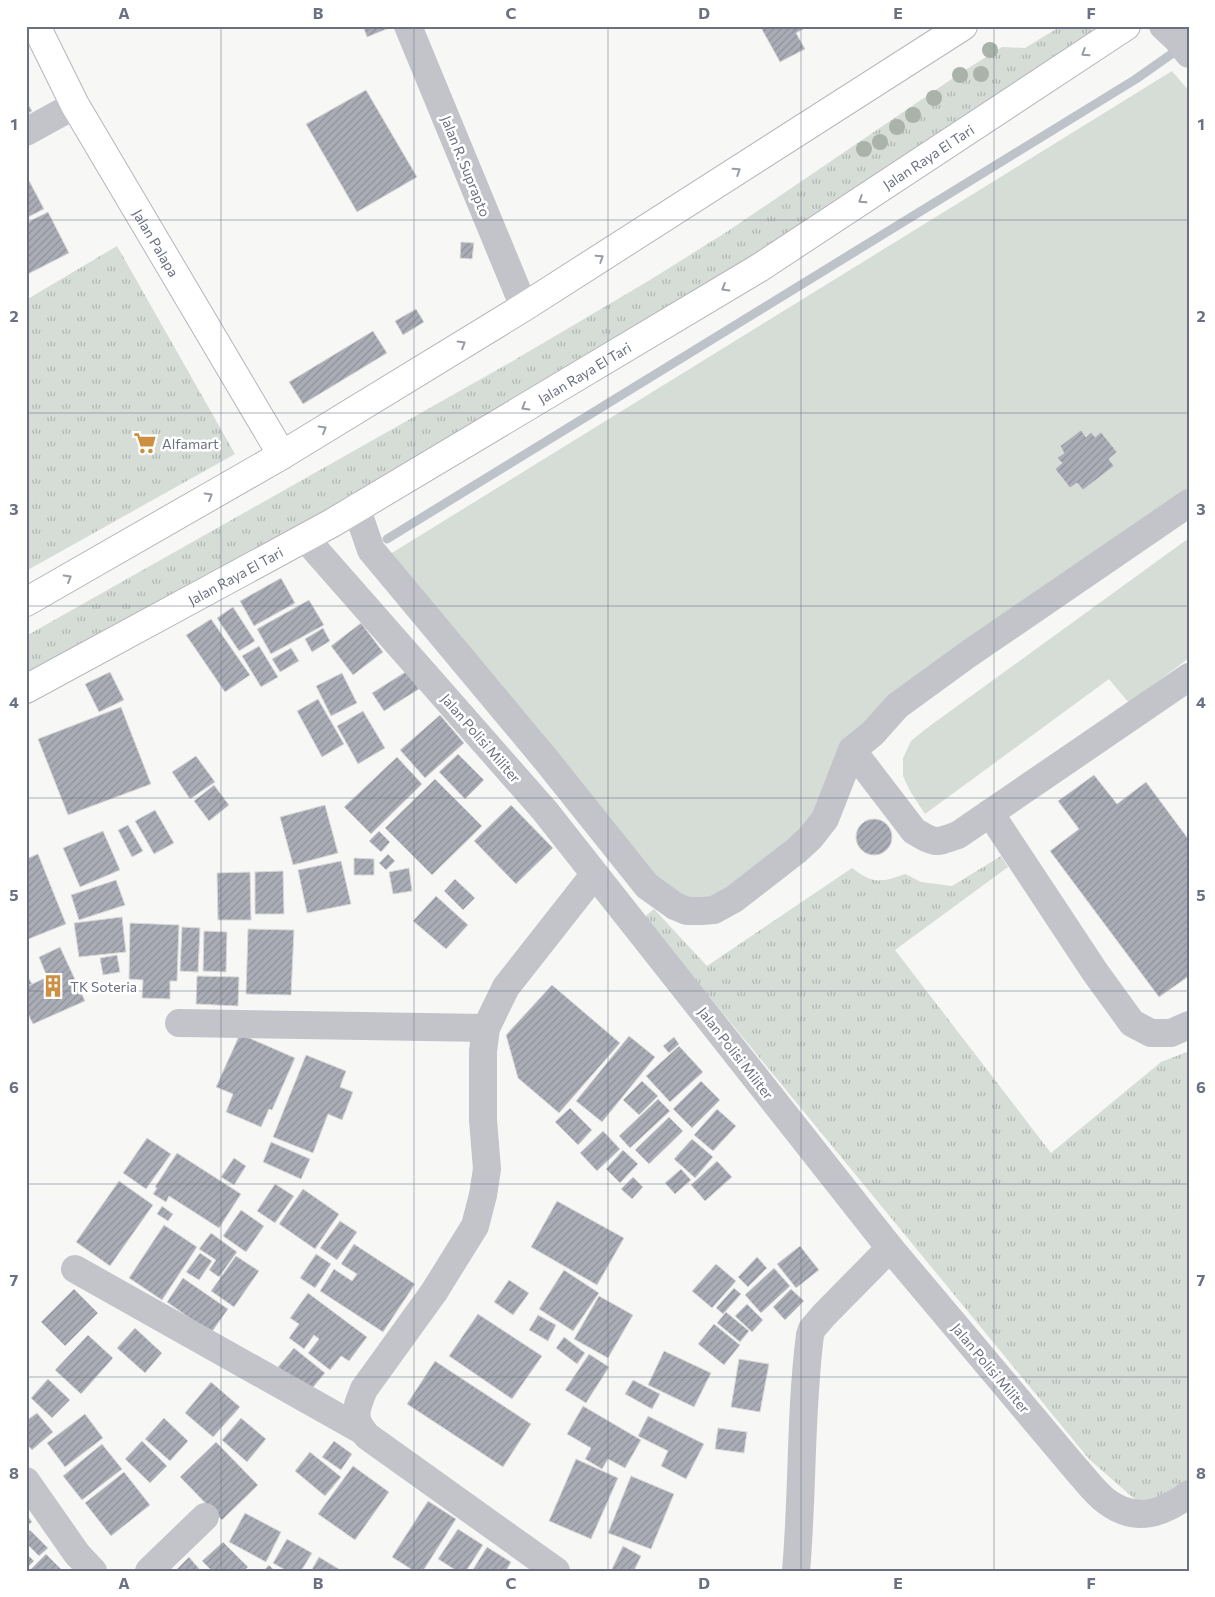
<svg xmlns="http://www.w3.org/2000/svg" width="1215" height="1597" font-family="Commissioner,sans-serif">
	<defs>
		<pattern id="grass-tufts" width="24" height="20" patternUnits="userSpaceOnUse" patternTransform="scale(1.25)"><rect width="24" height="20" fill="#d6dcd6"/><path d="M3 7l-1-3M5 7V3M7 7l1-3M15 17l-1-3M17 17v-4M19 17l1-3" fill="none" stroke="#b2b7b3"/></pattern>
		<pattern id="building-hatch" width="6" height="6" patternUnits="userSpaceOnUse" patternTransform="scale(1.25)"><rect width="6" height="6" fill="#aaadb5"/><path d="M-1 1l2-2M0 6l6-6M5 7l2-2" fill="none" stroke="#8e9199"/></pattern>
	</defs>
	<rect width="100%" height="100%" fill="#f7f8f6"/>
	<g fill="url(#grass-tufts)">
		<path d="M1061,26h30l2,6 -361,246 -706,406v-48l485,-274 139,-82 78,-49 234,-159 40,-25 23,1z"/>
		<path d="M117,246l118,208 -209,117v-271z"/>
		<path d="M1001,856l7,11 -113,83 156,203 110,-91 28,-11v446l-50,6 -50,-44 -445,-542 10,-8 53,57 145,-98c21,16 28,15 53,6l16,8 31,4z"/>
	</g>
	<g fill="#d6dcd6">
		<path d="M1172,71l17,20v418l-309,219 -70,123 -126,59 -297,-354z"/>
		<path d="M1189,538v120l-60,45 -20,-24 -184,135 -15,-23 -7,-15v-18l8,-17 16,-13z"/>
	</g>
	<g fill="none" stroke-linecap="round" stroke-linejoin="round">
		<path stroke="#bec2c9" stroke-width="9" d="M387,539l749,-460 44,-31"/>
	</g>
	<g fill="url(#building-hatch)" stroke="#d9dad8">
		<path d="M363,26h31l-27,11z"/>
		<path d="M760,26h49l-13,7 9,16 -25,13z"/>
		<path d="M366,90l51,87 -60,35 -51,-88z"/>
		<path d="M26,101l6,10 -6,3z"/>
		<path d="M26,175l18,34 -18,9z"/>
		<path d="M48,212l21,41 -43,22v-52z"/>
		<path d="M461,242l13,1 -2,16 -12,-1z"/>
		<path d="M416,309l8,13 -21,13 -8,-14z"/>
		<path d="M373,331l14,22 -84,51 -14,-22z"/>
		<path d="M1081,430l5,7 5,-5 4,5 6,-5 16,20 -8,7 5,7 -31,24 -6,-7 -7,5 -15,-19 7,-6 -5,-5 7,-5 -4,-7z"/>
		<path d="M281,578l14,25 -41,23 -14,-25z"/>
		<path d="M309,600l15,25 -53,29 -14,-25z"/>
		<path d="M233,607l22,34 -16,10 -22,-33z"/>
		<path d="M211,619l39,56 -25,17 -39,-57z"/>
		<path d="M361,623l22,29 -30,23 -22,-29z"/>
		<path d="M323,628l7,13 -18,11 -7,-13z"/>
		<path d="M259,646l19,31 -17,10 -19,-31z"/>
		<path d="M291,648l8,13 -19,11 -8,-13z"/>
		<path d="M407,671l12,18 -35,22 -12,-18z"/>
		<path d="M110,672l14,28 -25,12 -14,-28z"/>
		<path d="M342,673l15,30 -26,13 -15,-30z"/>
		<path d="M318,699l26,45 -22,13 -25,-46z"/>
		<path d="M121,707l30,77 -83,31 -30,-76z"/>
		<path d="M363,711l22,37 -27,16 -21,-38z"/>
		<path d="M440,715l24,28 -39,35 -25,-28z"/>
		<path d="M458,754l26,26 -19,19 -26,-27z"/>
		<path d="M196,756l19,26 -25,17 -18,-27z"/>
		<path d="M397,757l25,27 -51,50 -27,-27z"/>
		<path d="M1094,775l23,29 29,-22 43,58v136l-30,21 -109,-146 29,-22 -21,-28z"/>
		<path d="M435,779l47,47 -50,49 -47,-47z"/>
		<path d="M214,785l15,20 -20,16 -15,-20z"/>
		<path d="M325,805l13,48 -45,12 -13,-48z"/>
		<path d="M511,805l42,43 -37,36 -42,-43z"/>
		<path d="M155,810l19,33 -20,11 -19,-33z"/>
		<circle cx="874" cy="837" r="18"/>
		<path d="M128,825l15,26 -11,6 -14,-27z"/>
		<path d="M103,831l17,39 -40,17 -17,-39z"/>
		<path d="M379,831l11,11 -9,10 -12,-11z"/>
		<path d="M38,854l28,70 -40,16v-81z"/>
		<path d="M388,854l7,7 -9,9 -7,-7z"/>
		<path d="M354,858l20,1v16h-20z"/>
		<path d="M341,861l10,43 -44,9 -9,-43z"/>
		<path d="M409,868l3,23 -19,3 -4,-22z"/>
		<path d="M283,871l1,43h-29v-42z"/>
		<path d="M250,872l1,48h-33l-1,-47z"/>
		<path d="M455,879l20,19 -12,12 -19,-19z"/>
		<path d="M116,880l9,25 -46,15 -8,-25z"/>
		<path d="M436,896l32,29 -22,24 -33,-28z"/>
		<path d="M122,917l4,35 -47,5 -5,-34z"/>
		<path d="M130,923l49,2 -2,56h-7v18l-28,-1 1,-18 -14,-1z"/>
		<path d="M182,927l18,1 -2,44 -18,-1z"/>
		<path d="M248,929l46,1 -3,65 -45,-1z"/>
		<path d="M204,931l23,1 -1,40 -23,-1z"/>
		<path d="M60,947l25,54 -52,23 -7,-14v-23l21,-10 -8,-20z"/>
		<path d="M117,955l3,17 -17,3 -3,-17z"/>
		<path d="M26,973l6,11 -6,3z"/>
		<path d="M197,976l42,1 -1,29 -42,-2z"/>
		<path d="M552,985l68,58 -61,70 -41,-35 -12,-43z"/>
		<path d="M240,1034l55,24 -23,52 -3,-1 -8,18 -35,-15 7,-18 -17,-7z"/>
		<path d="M629,1036l26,21 -53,65 -26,-21z"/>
		<path d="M674,1037l5,7 -10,9 -6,-7z"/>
		<path d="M679,1046l24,26 -33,30 -24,-26z"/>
		<path d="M306,1055l40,16 -6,16 13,5 -11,28 -14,-6 -15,39 -40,-16z"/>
		<path d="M642,1081l16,15 -19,19 -16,-15z"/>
		<path d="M701,1081l19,19 -28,28 -19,-19z"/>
		<path d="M658,1099l12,12 -40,37 -11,-12z"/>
		<path d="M570,1108l22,22 -14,15 -23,-23z"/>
		<path d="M717,1109l19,17 -23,25 -19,-16z"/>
		<path d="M669,1117l14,14 -34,33 -14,-14z"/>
		<path d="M603,1131l17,18 -23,22 -17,-18z"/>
		<path d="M147,1138l24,16 -25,35 -23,-16z"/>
		<path d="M692,1139l21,18 -18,21 -21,-19z"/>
		<path d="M271,1142l39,17 -9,20 -38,-17z"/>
		<path d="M623,1150l15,14 -18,19 -14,-14z"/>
		<path d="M177,1153l64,41 -22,34 -50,-32 -3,6 -13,-8 4,-6 -2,-1z"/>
		<path d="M234,1158l12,8 -12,19 -13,-8z"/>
		<path d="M717,1161l15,16 -27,24 -14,-16z"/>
		<path d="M681,1169l10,11 -16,14 -10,-11z"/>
		<path d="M633,1177l10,10 -11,12 -11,-10z"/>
		<path d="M119,1181l34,24 -43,61 -34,-24z"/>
		<path d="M275,1184l19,12 -19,27 -18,-12z"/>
		<path d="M303,1189l36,25 -24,35 -36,-25z"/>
		<path d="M557,1201l67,37 -27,47 -66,-38z"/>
		<path d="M162,1206l11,8 -5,7 -11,-7z"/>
		<path d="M241,1210l23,16 -18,26 -23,-16z"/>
		<path d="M340,1221l17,11 -20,28 -17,-12z"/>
		<path d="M164,1225l33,22 -35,53 -33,-22z"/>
		<path d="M211,1233l26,19 -18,25 -10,-7 7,-10 -17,-11z"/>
		<path d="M354,1244l61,40 -32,48 -63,-41 14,-22 18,12 5,-7 -16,-10z"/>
		<path d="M800,1246l19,24 -23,18 -19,-24z"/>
		<path d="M200,1253l12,8 -13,19 -13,-8z"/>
		<path d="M316,1254l15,10 -16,24 -15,-10z"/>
		<path d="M236,1256l23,15 -25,36 -23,-16z"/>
		<path d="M757,1257l10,11 -19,19 -10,-10z"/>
		<path d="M716,1264l20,17 -24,27 -20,-17z"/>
		<path d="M774,1268l16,18 -29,27 -16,-18z"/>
		<path d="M564,1270l35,23 -26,38 -34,-22z"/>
		<path d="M183,1278l45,31 -17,24 -44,-31z"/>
		<path d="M509,1280l20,13 -16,22 -19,-13z"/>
		<path d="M734,1288l7,6 -18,20 -7,-6z"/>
		<path d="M74,1289l24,24 -33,33 -24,-24z"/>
		<path d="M791,1289l13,12 -19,19 -12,-13z"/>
		<path d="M308,1293l59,44 -18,24 -8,-5 -11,14 -22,-17 11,-14 -5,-4 -10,14 -15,-11 10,-14 -9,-6z"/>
		<path d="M599,1296l34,19 -25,43 -34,-19z"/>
		<path d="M747,1304l16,16 -11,12 -17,-16z"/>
		<path d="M726,1312l23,19 -9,11 -23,-19z"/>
		<path d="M478,1314l64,42 -30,43 -63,-43z"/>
		<path d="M538,1315l18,10 -8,16 -19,-11z"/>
		<path d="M714,1324l26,21 -16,20 -26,-21z"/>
		<path d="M135,1328l27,25 -17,20 -28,-25z"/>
		<path d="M88,1335l25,23 -32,36 -26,-24z"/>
		<path d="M564,1337l21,16 -8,11 -21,-16z"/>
		<path d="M294,1348l31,25 -16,19 -31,-25z"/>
		<path d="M664,1351l47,22 -17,34 -46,-22z"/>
		<path d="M589,1354l20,13 -23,36 -21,-13z"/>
		<path d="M739,1359l30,5 -9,48 -29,-5z"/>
		<path d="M435,1361l96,63 -28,43 -96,-63z"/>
		<path d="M48,1379l22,21 -18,18 -21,-20z"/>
		<path d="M633,1380l27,14 -8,15 -27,-15z"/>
		<path d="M211,1382l29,25 -27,30 -28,-24z"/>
		<path d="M583,1406l58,34 -16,28 -17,-9 -6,10 -17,-10 6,-11 -24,-14z"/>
		<path d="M37,1413l16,19 -21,18 -6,-7v-22z"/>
		<path d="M85,1414l18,24 -38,29 -18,-24z"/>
		<path d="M648,1416l56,28 -18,35 -25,-13 7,-15 -30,-15z"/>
		<path d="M164,1418l24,23 -18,20 -25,-22z"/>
		<path d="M241,1418l25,21 -19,23 -25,-22z"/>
		<path d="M718,1428l29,4 -3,21 -29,-4z"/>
		<path d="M142,1441l25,25 -17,17 -25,-24z"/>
		<path d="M334,1441l18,13 -11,16 -19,-13z"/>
		<path d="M216,1442l42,43 -36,35 -42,-43z"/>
		<path d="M102,1444l20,25 -40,31 -19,-24z"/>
		<path d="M310,1452l31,25 -16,19 -30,-25z"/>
		<path d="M576,1459l42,19 -27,61 -42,-18z"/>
		<path d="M353,1466l36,26 -34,48 -37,-26z"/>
		<path d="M124,1472l26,33 -39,31 -26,-33z"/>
		<path d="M631,1476l43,18 -23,55 -43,-16z"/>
		<path d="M428,1501l28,18 -33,52h-9l-22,-14z"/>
		<path d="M245,1513l36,19 -15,30 -37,-20z"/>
		<path d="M26,1514l6,8 -6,4z"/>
		<path d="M458,1529l25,16 -17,26h-9l-19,-12z"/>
		<path d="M30,1530l18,18 -9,8 -13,-13v-9z"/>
		<path d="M287,1539l25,14 -11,18h-14l-14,-8z"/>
		<path d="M223,1542l25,25 -4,4h-32l-10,-10z"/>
		<path d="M623,1546l18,10 -7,15h-23z"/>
		<path d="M487,1547l24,15 -5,9h-34z"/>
		<path d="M26,1553l8,8 -8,8z"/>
		<path d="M46,1554l17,17h-34z"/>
		<path d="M189,1557l12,14h-26z"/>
		<path d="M319,1557l23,14h-31z"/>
		<path d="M269,1565l6,6h-12z"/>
	</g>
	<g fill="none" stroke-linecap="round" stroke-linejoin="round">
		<defs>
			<g id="major">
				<path id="s1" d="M36,26l39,79 207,350"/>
				<path d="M26,602l256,-147 242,-148 439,-281"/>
				<path id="s2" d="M26,689l306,-166 427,-255 367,-242"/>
			</g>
		</defs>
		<use href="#major" stroke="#b4b6bb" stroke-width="30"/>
		<g stroke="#c2c4c9" stroke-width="28">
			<path d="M408,26l116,281"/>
			<path d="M1163,26l14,13 12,15"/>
			<path d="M26,132l49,-27"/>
			<path d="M356,507l15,43 176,211 100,125 28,20 12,5h15l12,-1 20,-11 62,-48 15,-14 14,-18 27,-69 21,-17 24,-27 70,-51 222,-152"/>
			<path d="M305,538l240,273 345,437 186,221c10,11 19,24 30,32 29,22 57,13 83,-7"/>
			<path d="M852,750l62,81c22,13 21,12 44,4l231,-158"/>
			<path d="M990,813l105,159 37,51 19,10h20l18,-8"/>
			<path d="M179,1023l307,5"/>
			<path d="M75,1269l288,162"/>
			<path d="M26,1481l51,73 16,17"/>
			<path d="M149,1571l56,-54"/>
			<path d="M556,1571l-189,-135c-16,-18 -11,-27 -3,-47l70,-97 41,-66 8,-31 4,-26 -4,-49v-69l3,-23 20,-41 88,-112"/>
			<path d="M796,1571c7,-79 4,-158 14,-236l2,-6 12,-14 66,-67"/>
		</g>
		<use href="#major" stroke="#fff" stroke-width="28"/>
	</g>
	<g fill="#a9b3aa">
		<circle cx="990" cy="50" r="8"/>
		<circle cx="981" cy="74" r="8"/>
		<circle cx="960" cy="75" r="8"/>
		<circle cx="934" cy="98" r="8"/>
		<circle cx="913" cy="115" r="8"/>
		<circle cx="897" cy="127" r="8"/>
		<circle cx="880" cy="142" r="8"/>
		<circle cx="864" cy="149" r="8"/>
	</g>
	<defs><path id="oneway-chevron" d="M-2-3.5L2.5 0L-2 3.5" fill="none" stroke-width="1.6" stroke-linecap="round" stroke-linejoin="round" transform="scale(1.25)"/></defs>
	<g stroke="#979ca8">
		<use href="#oneway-chevron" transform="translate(1085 53) rotate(147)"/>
		<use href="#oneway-chevron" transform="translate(737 171) rotate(-33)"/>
		<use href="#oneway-chevron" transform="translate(862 200) rotate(147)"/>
		<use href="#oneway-chevron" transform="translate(600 258) rotate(-33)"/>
		<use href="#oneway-chevron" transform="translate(725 288) rotate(149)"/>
		<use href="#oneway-chevron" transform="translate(462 344) rotate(-31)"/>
		<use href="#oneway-chevron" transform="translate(525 407) rotate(149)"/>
		<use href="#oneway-chevron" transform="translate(323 429) rotate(-31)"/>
		<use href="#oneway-chevron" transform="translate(209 496) rotate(-30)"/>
		<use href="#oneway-chevron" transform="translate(68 578) rotate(-30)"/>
	</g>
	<path fill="none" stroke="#6b7183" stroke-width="1" stroke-opacity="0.55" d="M221,26v1545M414,26v1545M608,26v1545M801,26v1545M994,26v1545M26,220h1163M26,413h1163M26,606h1163M26,798h1163M26,991h1163M26,1184h1163M26,1377h1163"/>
	<defs>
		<symbol id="supermarket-bare" viewBox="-9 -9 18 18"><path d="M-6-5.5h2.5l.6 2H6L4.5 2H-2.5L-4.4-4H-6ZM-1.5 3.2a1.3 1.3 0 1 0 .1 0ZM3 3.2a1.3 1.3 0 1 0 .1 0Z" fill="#cd8f41" stroke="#fff" stroke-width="2.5" paint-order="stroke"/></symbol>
		<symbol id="building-bare" viewBox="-9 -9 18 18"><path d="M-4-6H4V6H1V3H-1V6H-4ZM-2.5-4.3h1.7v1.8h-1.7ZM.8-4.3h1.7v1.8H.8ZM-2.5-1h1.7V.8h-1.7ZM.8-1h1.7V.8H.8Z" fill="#cd8f41" stroke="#fff" stroke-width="2.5" paint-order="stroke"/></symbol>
	</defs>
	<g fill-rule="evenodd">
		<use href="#supermarket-bare" x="129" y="427" width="32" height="32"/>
		<use href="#building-bare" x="37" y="970" width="32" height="32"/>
	</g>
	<g text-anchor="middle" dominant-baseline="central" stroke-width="5" stroke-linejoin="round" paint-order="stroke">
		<g font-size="14" fill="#6b7183" stroke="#fff">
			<text stroke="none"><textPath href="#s2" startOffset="1048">Jalan Raya El Tari</textPath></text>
			<text transform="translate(466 166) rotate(68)">Jalan R. Suprapto</text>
			<text stroke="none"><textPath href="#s1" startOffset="248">Jalan Palapa</textPath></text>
			<text stroke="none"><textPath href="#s2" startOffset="642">Jalan Raya El Tari</textPath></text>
			<text stroke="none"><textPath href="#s2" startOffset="238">Jalan Raya El Tari</textPath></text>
			<text transform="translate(481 738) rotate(49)">Jalan Polisi Militer</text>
			<text transform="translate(736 1053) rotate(52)">Jalan Polisi Militer</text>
			<text transform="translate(991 1368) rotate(50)">Jalan Polisi Militer</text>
		</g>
		<g font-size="14" fill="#6b7183" stroke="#fff" text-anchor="start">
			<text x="162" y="443">Alfamart</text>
			<text x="70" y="986">TK Soteria</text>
		</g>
	</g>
	<rect width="1215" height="1597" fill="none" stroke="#ffffff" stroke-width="55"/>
	<rect x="28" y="28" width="1160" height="1542" fill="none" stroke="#6b7183" stroke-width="2"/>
	<g font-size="16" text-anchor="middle" font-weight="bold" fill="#6b7183">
		<text x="124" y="19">A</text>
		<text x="318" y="19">B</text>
		<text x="511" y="19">C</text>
		<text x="704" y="19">D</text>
		<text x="898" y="19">E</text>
		<text x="1091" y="19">F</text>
		<text x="14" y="130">1</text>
		<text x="1201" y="130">1</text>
		<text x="14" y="322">2</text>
		<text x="1201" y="322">2</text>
		<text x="14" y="515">3</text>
		<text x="1201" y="515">3</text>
		<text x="14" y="708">4</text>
		<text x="1201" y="708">4</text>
		<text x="14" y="901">5</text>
		<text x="1201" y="901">5</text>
		<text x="14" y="1093">6</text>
		<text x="1201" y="1093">6</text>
		<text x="14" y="1286">7</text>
		<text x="1201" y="1286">7</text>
		<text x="14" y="1479">8</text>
		<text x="1201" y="1479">8</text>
		<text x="124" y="1589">A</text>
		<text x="318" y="1589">B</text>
		<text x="511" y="1589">C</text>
		<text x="704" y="1589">D</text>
		<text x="898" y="1589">E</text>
		<text x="1091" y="1589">F</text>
	</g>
</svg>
